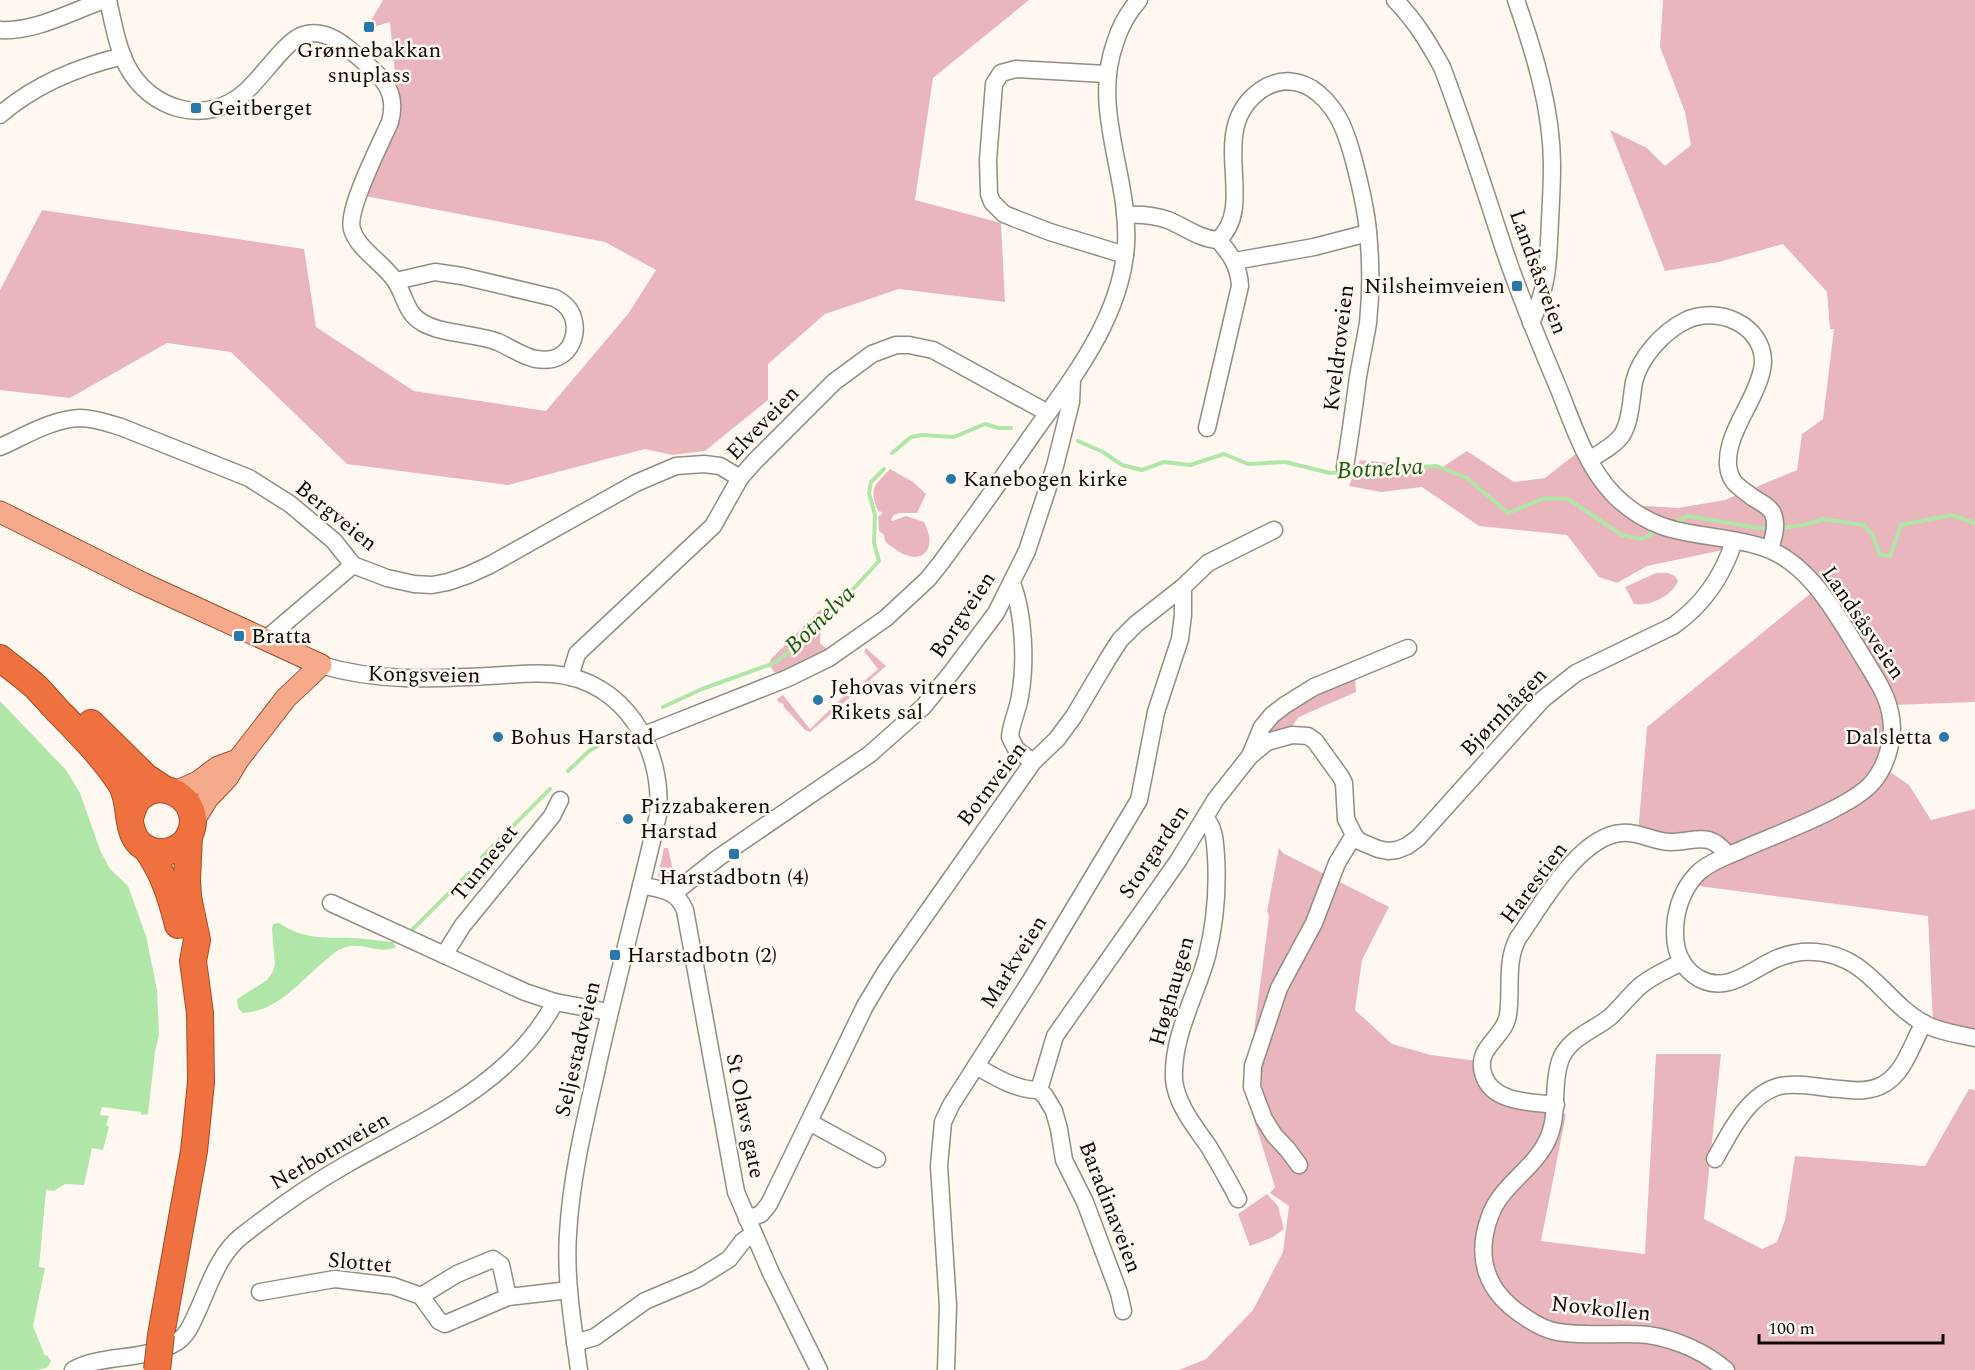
<svg xmlns="http://www.w3.org/2000/svg" width="1975" height="1370" font-family="Spectral,serif">
	<rect width="100%" height="100%" fill="#fef8f0"/>
	<g fill="#eab6be">
		<path d="M383,0h646l-96,78 -18,122 86,23 4,79 -106,-13 -74,25 -57,50v36l-63,51 -33,4 -27,-6 -137,36 -161,-21 -116,-112 -64,-9 -97,55 -70,-8v-100l42,-80 262,39 12,78 98,64 132,20 82,-97 28,-44 -51,-28 -240,-46 31,-112 -6,-62 -24,7z"/>
		<path d="M1663,0h312v702l-81,3 -11,62 26,18 22,35 44,-11v222l-42,-8 -5,-107 -237,-31 48,-32 -101,-19 9,-107 164,-134 -41,-42 -44,-6 -3,5 -76,16 -30,17 -18,-6 -32,-42 -88,-9 -57,-39 -41,5 -32,-6 11,-26 81,8 26,-17 47,31 31,-4 37,-29 49,56 47,3 47,-8 72,-30 5,-36 21,-15 11,-90h-4l-3,-37 -44,-48 -64,18 -54,9 -55,-141 37,18 18,18 26,-21 -6,-33 -25,-65z"/>
		<path d="M890,469l23,13 13,12 -9,19h-17l-6,2 -3,5 1,1 14,-5 18,6c15,28 -3,46 -29,27 -6,-5 -11,-5 -11,-14l-5,-4 -1,-15 3,-1 1,-3 -4,-1c-9,-23 -5,-24 12,-42z"/>
		<path d="M1656,573h12l7,3 3,5c-6,15 -29,26 -44,23l-9,-17z"/>
		<path d="M821,609l-1,34 9,8 -18,10 -32,12 -5,-1 -5,-8 2,-5z"/>
		<path d="M866,648l20,18 -76,66 -5,-2 -22,-24 1,-2 -6,-2 -1,-3 6,-4 27,34 35,-34 5,-5 2,2 26,-23 -14,-18z"/>
		<path d="M1355,677l1,15 -57,25 -11,15 -15,5 -9,-7 27,-25z"/>
		<path d="M664,848h4c2,11 9,27 1,35l-7,-2 -4,-5z"/>
		<path d="M1279,848l4,5 106,54 -27,53 -7,50 37,34 39,11 55,7 17,38 63,14 -25,127 104,13 11,-200h65l-17,165 58,30 15,-7 8,-22 10,-64 130,10 44,-77 6,1v280h-796l27,-11 47,-49 30,-58 6,-46 -19,-13 5,-6 -29,-93 23,-178 -2,-5z"/>
		<path d="M1267,1194l11,12 6,23 -11,8 -23,9 -12,-32z"/>
	</g>
	<g fill="#b1e6a9">
		<path d="M0,701l66,69 14,23 20,57 10,19 18,17 18,50 11,54 2,45 -4,17 -7,62 -7,1v-3l-39,-5 -2,8 9,1 -3,9 3,2 -6,23 -11,-2 -8,37 -19,-1 -11,7 -8,-1 -7,77 6,1 -12,58 12,30 2,-1 4,6 -4,7 -11,2h-36z"/>
		<path d="M279,923c26,17 43,14 72,15 14,0 28,3 42,4l3,5c-16,8 -33,-5 -50,0 -8,2 -13,7 -19,12 -25,20 -49,53 -84,54l-5,-5 -1,-9 30,-19 5,-7 3,-8 -3,-36 1,-5z"/>
	</g>
	<g fill="none" stroke-linecap="round" stroke-linejoin="round">
		<g stroke="#b1e6a9" stroke-width="4">
			<path d="M1078,441l25,11 19,13 20,5 22,-8 26,3 34,-11 24,10 37,-2 45,11 12,-1"/>
			<path d="M892,453l19,-16 11,-2 32,2 31,-13 14,4h12"/>
			<path d="M1349,471l24,2 27,-5 37,-2 30,12 41,35 37,-15 23,1 54,36 19,4 19,-9"/>
			<path d="M1672,524l16,-8 71,12h11"/>
			<path d="M1781,528l23,-3 19,-6 41,6 9,11 7,19 10,1 11,-31 51,-10 23,8"/>
			<path d="M663,707l39,-18 72,-26 33,-24 72,-78 -5,-18 1,-28 -6,-22 2,-11 13,-13"/>
			<path d="M568,771l21,-20 31,-18"/>
			<path d="M482,857l68,-68"/>
			<path d="M410,932l59,-59"/>
		</g>
		<defs>
			<g id="minor">
				<path d="M108,0c5,22 9,46 19,66 23,44 79,61 118,26 17,-14 40,-51 58,-57 28,-9 51,19 70,35 17,15 23,30 17,52 -9,21 -44,88 -38,107 5,20 34,36 44,53 9,14 10,32 27,41 22,12 51,10 75,19 12,5 25,15 38,17 7,1 16,1 22,-2 19,-9 22,-37 8,-51 -3,-3 -7,-6 -11,-8l-93,-22 -27,-4 -39,9"/>
				<path d="M1395,0c20,20 33,42 47,67 22,58 41,117 60,176 16,49 36,97 56,144 15,37 28,80 57,109 46,45 88,34 144,50 47,13 75,64 99,103 9,15 20,31 27,47 7,17 9,36 4,53 -3,12 -9,25 -17,34 -22,25 -98,52 -131,67 -14,6 -29,11 -41,21 -14,13 -21,29 -24,47 -2,15 -2,32 7,45 4,7 10,12 17,16 29,15 53,-11 78,-21 12,-5 25,-7 38,-6 52,4 67,48 107,71 16,9 35,11 52,15"/>
				<path d="M1516,0c18,52 36,109 36,165 0,18 -1,37 -2,55 -2,42 -1,63 -19,103"/>
				<path d="M0,30c37,2 71,-19 105,-30"/>
				<path d="M1106,74l-90,-5 -15,4 -7,11 -6,76 1,34 3,8 12,12 15,6 31,12 75,23"/>
				<path d="M0,115c34,-30 78,-48 123,-59"/>
				<path d="M1125,215c16,-1 29,0 43,5 17,7 32,19 50,20 41,-36 -14,-110 43,-150 19,-13 41,-11 58,4 21,18 28,41 35,67 6,23 12,47 14,71 3,30 3,62 0,91 -3,18 -7,36 -10,54 -4,30 -8,60 -13,90"/>
				<path d="M1235,261l79,-14 54,-14"/>
				<path d="M1207,428l33,-142c-1,-19 -9,-32 -22,-46"/>
				<path d="M0,447c25,-11 52,-28 80,-29 14,0 28,5 41,9l128,51 41,26 44,37 19,24 34,13 27,6 18,1 16,-3 20,-7 22,-10 146,-82 40,-17 28,-2 16,2 20,12"/>
				<path d="M1589,460c11,-7 25,-14 33,-25 9,-15 9,-36 12,-53 6,-25 29,-50 51,-61 31,-16 79,3 78,42 -1,14 -9,30 -15,42 -11,21 -30,55 -14,77 5,6 12,10 18,15 6,4 18,9 21,17 5,11 0,25 -3,35"/>
				<path d="M1012,583c12,31 14,80 8,113 -2,14 -9,27 -10,41l6,12 17,13"/>
				<path d="M266,639l87,-74"/>
				<path d="M321,665c56,17 111,14 168,11 21,-1 43,-4 64,-2 71,6 111,74 105,141 -20,87 -44,174 -63,262 -12,52 -24,103 -27,157 -3,46 5,91 11,136"/>
				<path d="M570,677l7,-23 4,-4 132,-124 27,-48 15,-17 79,-79 38,-28 24,-9h13l24,5 115,63"/>
				<path d="M644,735l144,-57 41,-20 57,-40 42,-39 12,-15c31,-42 61,-84 90,-126 41,-58 91,-119 96,-193 4,-69 -35,-134 -11,-202 5,-16 13,-31 24,-43"/>
				<path d="M1250,756l17,-14 25,-7 16,1 7,5 26,36 3,6 2,36 8,16 5,6 19,8 10,2 9,-1 10,-4 11,-8 125,-139 33,-26 97,-47c30,-21 50,-50 61,-85"/>
				<path d="M1205,818c10,9 10,26 11,38 2,34 -1,68 -9,100 -11,40 -35,80 -33,123 2,25 21,48 35,68 10,17 20,34 29,52"/>
				<path d="M641,885c20,5 35,4 44,25l51,282 35,81 48,97"/>
				<path d="M674,893l44,-35 152,-104 53,-47 28,-34 45,-60 31,-62 28,-85 16,-64 1,-22"/>
				<path d="M331,903l194,89 30,10 54,10"/>
				<path d="M444,955l19,-30 89,-109 8,-16"/>
				<path d="M1682,962c-15,8 -31,14 -43,25 -10,9 -19,21 -29,30 -17,14 -42,21 -50,44 -9,26 0,54 -13,80 -14,29 -46,44 -57,75 -16,43 -3,77 35,101 10,7 20,13 33,15 29,5 61,0 90,3 28,4 57,17 78,35"/>
				<path d="M976,1066c19,11 40,24 63,24l16,-54 123,-175 38,-62 34,-43 12,-29 10,-12 13,-10 29,-18 94,-39"/>
				<path d="M1039,1090l6,6 9,15 5,18 5,31 21,42 34,91 4,18"/>
				<path d="M1556,1105c-24,-3 -63,-2 -72,-29 -3,-8 -3,-15 0,-22 7,-14 22,-24 24,-39 4,-27 -3,-52 10,-77 23,-32 60,-101 103,-105 17,-2 33,9 50,9 27,-1 38,-11 57,13"/>
				<path d="M809,1122l68,37"/>
				<path d="M1715,1159c15,-27 33,-65 65,-73 19,-4 41,2 60,3 15,2 31,3 44,-5 21,-12 28,-41 40,-61"/>
				<path d="M1299,1165l-11,-15 -14,-15 -10,-16 -12,-32 1,-21 26,-78 35,-65 23,-60 17,-28"/>
				<path d="M747,1219l14,-5 8,-10 96,-198 21,-35 147,-209 24,-23 17,-23 35,-59 11,-17 16,-16 47,-37 25,-24 66,-33"/>
				<path d="M260,1292l75,-13 58,7 28,10 18,25 6,3 63,-27 61,-7"/>
				<path d="M421,1296l36,-22 36,-15 8,6 7,32"/>
				<path d="M575,1343l20,-6 50,-36 52,-22 21,-13 11,-7 14,-18 10,-7"/>
				<path d="M73,1370c30,-17 72,-8 104,-28 12,-8 16,-22 22,-34 11,-25 21,-56 44,-73 33,-26 67,-50 104,-71 76,-43 166,-81 208,-162"/>
				<path d="M946,1370l2,-64 -9,-140 4,-44 8,-17 80,-125 108,-180 17,-88 24,-73 3,-24v-28"/>
			</g>
			<g id="major">
				<path d="M0,512l142,71 179,82 -35,33 -48,62 -10,17 -20,21 -15,24"/>
				<path d="M175,792l23,-10 20,-15 19,-7"/>
			</g>
			<g id="highway">
				<path d="M0,658c12,10 25,19 36,29 10,10 18,21 28,30 20,21 41,42 57,67 11,18 4,46 19,60 16,14 42,9 50,-10 15,-34 -32,-62 -54,-32 -2,4 -4,9 -5,13"/>
				<path d="M91,723l55,54 18,12"/>
				<path d="M146,848c17,24 25,48 32,77"/>
				<path d="M161,1335l33,-184 7,-69 -1,-69 -7,-52 4,-21 -9,-43 -1,-17 2,-44"/>
			</g>
		</defs>
		<use href="#minor" stroke="#938c82" stroke-width="19"/>
		<use href="#major" stroke="#a04d2c" stroke-width="23"/>
		<use href="#highway" stroke="#a04d2c" stroke-width="28"/>
		<use href="#minor" stroke="#fff" stroke-width="16"/>
		<use href="#major" stroke="#f5aa8c" stroke-width="21"/>
		<use href="#highway" stroke="#ef713f" stroke-width="26"/>
		<defs>
			<path id="highway-bridge" d="M157,1370l4,-35"/>
		</defs>
		<use href="#highway-bridge" stroke="#a04d2c" stroke-width="28" stroke-linecap="butt"/>
		<use href="#highway-bridge" stroke="#ef713f" stroke-width="26"/>
	</g>
	<g fill="#2978aa" stroke="#fef8f0" stroke-width="2">
		<rect x="363" y="21" width="12" height="12" rx="3"/>
		<rect x="190" y="102" width="12" height="12" rx="3"/>
		<rect x="1511" y="280" width="12" height="12" rx="3"/>
		<circle cx="951" cy="479" r="6"/>
		<rect x="233" y="630" width="12" height="12" rx="3"/>
		<circle cx="818" cy="700" r="6"/>
		<circle cx="498" cy="737" r="6"/>
		<circle cx="1944" cy="737" r="6"/>
		<circle cx="628" cy="819" r="6"/>
		<rect x="728" y="848" width="12" height="12" rx="3"/>
		<rect x="609" y="949" width="12" height="12" rx="3"/>
	</g>
	<g text-anchor="middle" dominant-baseline="central" stroke-width="5" stroke-linejoin="round" paint-order="stroke">
		<g font-size="22" fill="#0d0b08" stroke="#fef8f0" text-anchor="start">
			<text x="369" y="50" text-anchor="middle">Grønnebakkan<tspan x="369" dy="25">snuplass</tspan></text>
			<text x="208" y="108">Geitberget</text>
			<text x="1505" y="286" text-anchor="end">Nilsheimveien</text>
			<text x="963" y="479">Kanebogen kirke</text>
			<text x="251" y="636">Bratta</text>
			<text x="830" y="687">Jehovas vitners<tspan x="830" dy="25">Rikets sal</tspan></text>
			<text x="510" y="737">Bohus Harstad</text>
			<text x="1932" y="737" text-anchor="end">Dalsletta</text>
			<text x="640" y="806">Pizzabakeren<tspan x="640" dy="25">Harstad</tspan></text>
			<text x="734" y="877" text-anchor="middle">Harstadbotn (4)</text>
			<text x="627" y="955">Harstadbotn (2)</text>
		</g>
		<g font-size="22" fill="#0d0b08" stroke="#fef8f0">
			<text transform="translate(1538 272) rotate(70)">Landsåsveien</text>
			<text transform="translate(1339 348) rotate(-83)">Kveldroveien</text>
			<text transform="translate(763 423) rotate(-46)">Elveveien</text>
			<text transform="translate(336 516) rotate(39)">Bergveien</text>
			<text transform="translate(963 615) rotate(-56)">Borgveien</text>
			<text transform="translate(1863 623) rotate(56)">Landsåsveien</text>
			<text transform="translate(424 675) rotate(1)">Kongsveien</text>
			<text transform="translate(1504 712) rotate(-46)">Bjørnhågen</text>
			<text transform="translate(992 784) rotate(-53)">Botnveien</text>
			<text transform="translate(1154 852) rotate(-56)">Storgarden</text>
			<text transform="translate(485 863) rotate(-51)">Tunneset</text>
			<text transform="translate(1534 883) rotate(-53)">Harestien</text>
			<text transform="translate(1014 962) rotate(-58)">Markveien</text>
			<text transform="translate(1172 991) rotate(-74)">Høghaugen</text>
			<text transform="translate(578 1049) rotate(-77)">Seljestadveien</text>
			<text transform="translate(745 1116) rotate(79)">St Olavs gate</text>
			<text transform="translate(330 1151) rotate(-30)">Nerbotnveien</text>
			<text transform="translate(1110 1207) rotate(69)">Baradinaveien</text>
			<text transform="translate(360 1263) rotate(5)">Slottet</text>
			<text transform="translate(1601 1309) rotate(6)">Novkollen</text>
		</g>
		<g font-size="24" font-style="italic" fill="#165c0a" stroke="#fef8f0">
			<text transform="translate(1380 469) rotate(-3)">Botnelva</text>
			<text transform="translate(820 620) rotate(-44)">Botnelva</text>
		</g>
	</g>
	<path d="M1759 1334v9h184v-9" fill="none" stroke="#0d0b08" stroke-width="3"/>
	<text x="1768" y="1334" font-size="18" fill="#0d0b08" stroke="#fef8f0" stroke-width="4.5" paint-order="stroke">100 m</text>
</svg>
